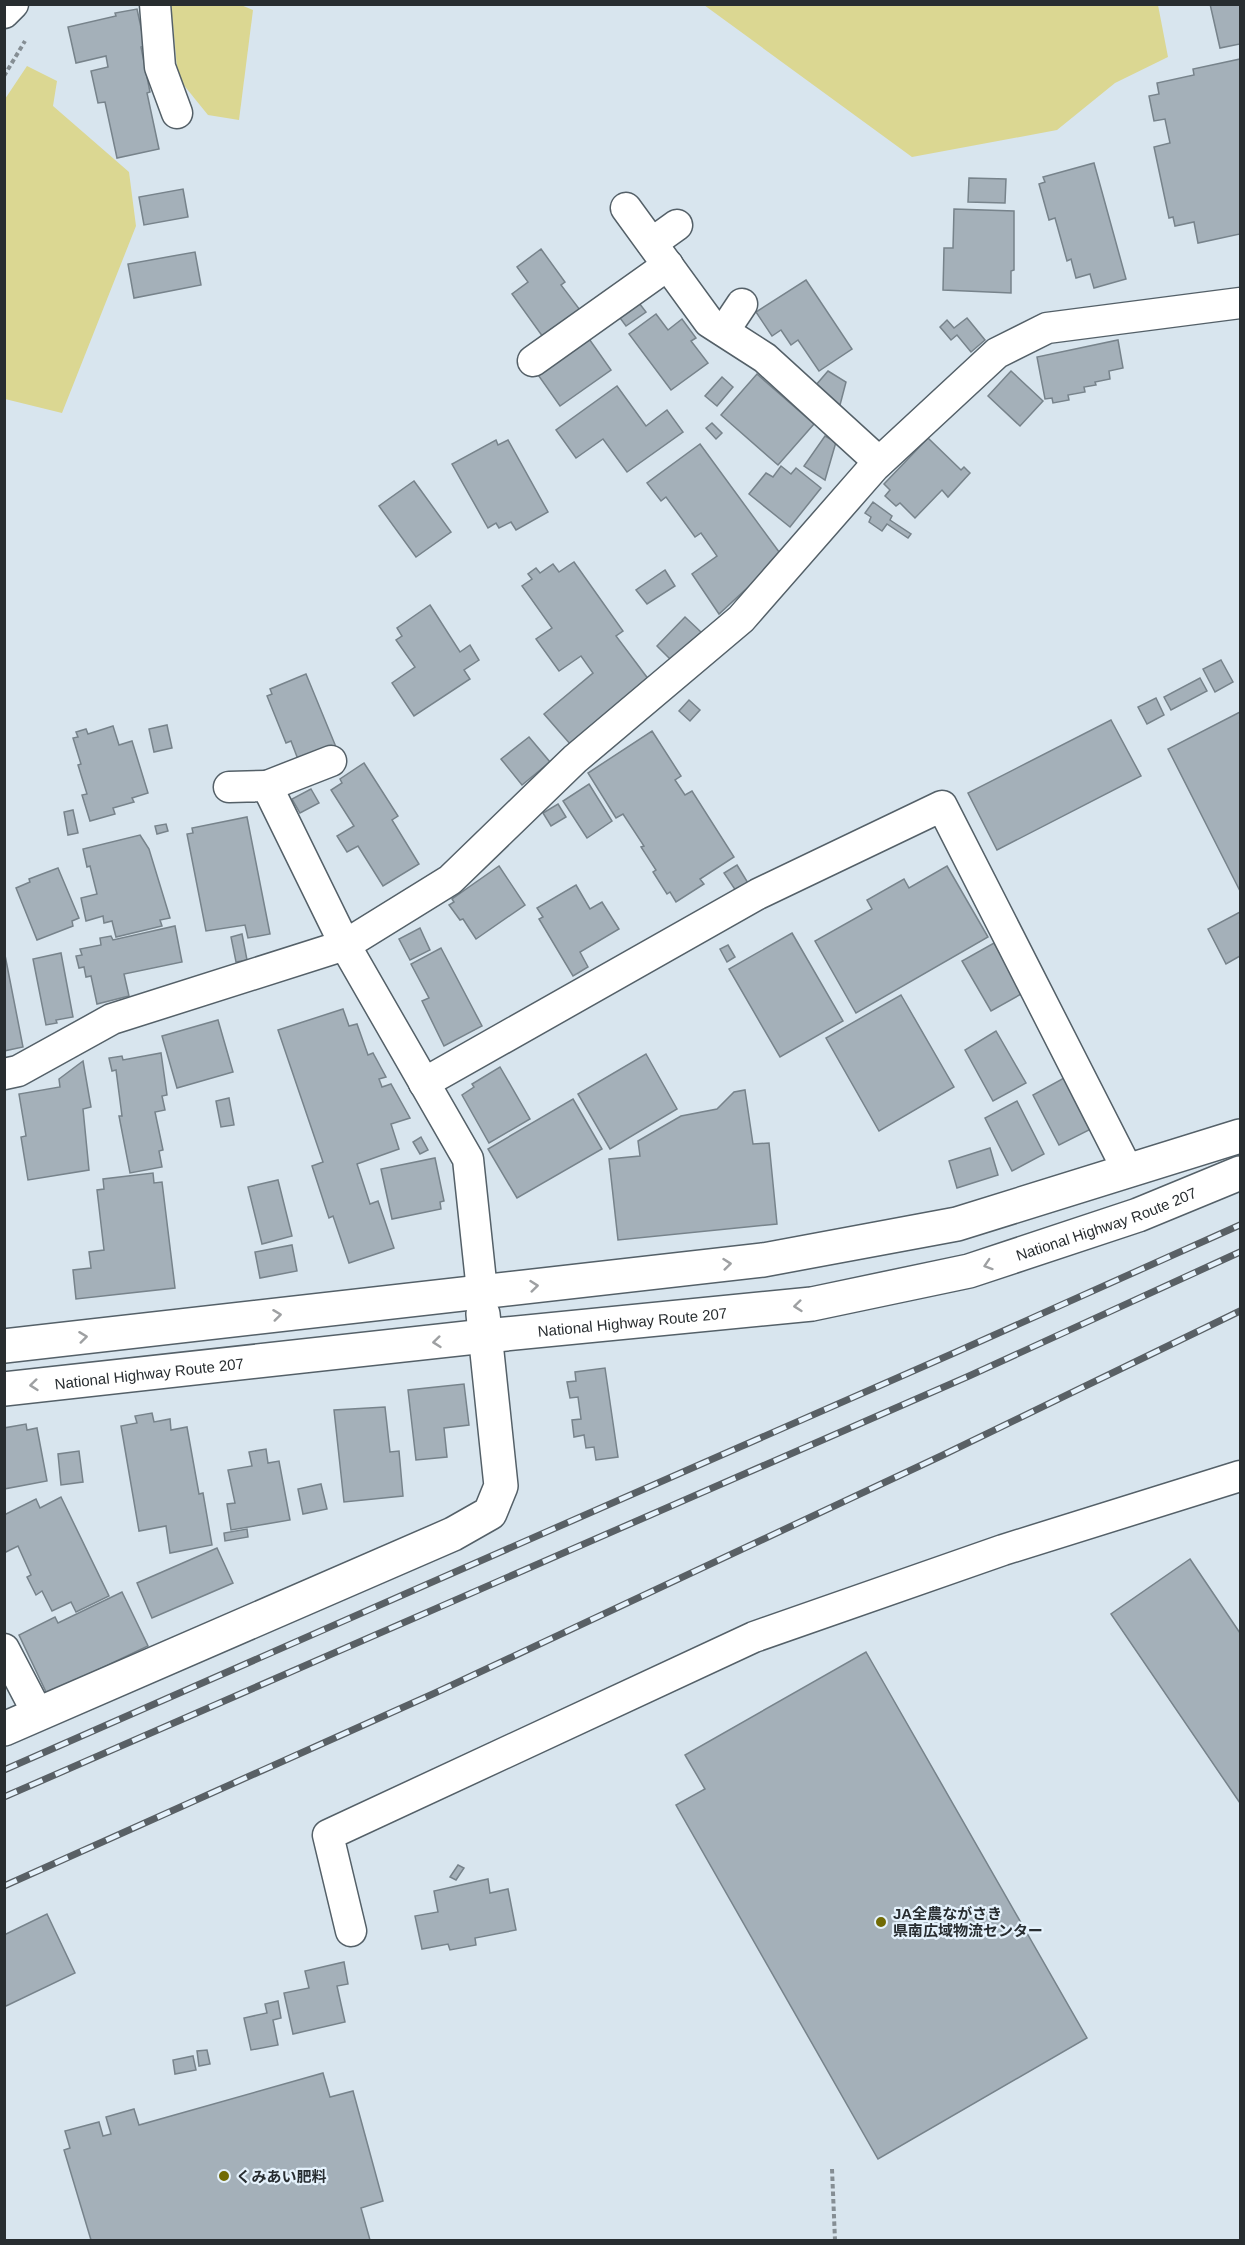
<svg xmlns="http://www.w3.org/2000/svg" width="1245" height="2245" font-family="Arial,'Noto Sans JP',sans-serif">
	<rect width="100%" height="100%" fill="#d8e5ee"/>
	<g fill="#dbd792">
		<path d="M171,5h70l12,5 -14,110 -31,-5 -30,-37z"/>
		<path d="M704,5h454l10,52 -53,26 -58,47 -145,27z"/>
		<path d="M27,66l30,15 -4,25 76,66 7,54 -74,187 -57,-14v-300z"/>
	</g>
	<g fill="#a4b0b9" stroke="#77838b" stroke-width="1.5">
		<path d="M1210,4h30v40l-20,4z"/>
		<path d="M137,9l8,37 -4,1 9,45 -3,1 12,56 -42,9 -12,-56 -7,1 -7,-32 17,-4 -2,-11 -30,7 -8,-36 48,-11 -1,-3z"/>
		<path d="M1240,59v175l-42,9 -4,-21 -19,4 -2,-9 -4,1 -15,-71 16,-4 -5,-24 -11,2 -5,-25 10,-2 -2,-11 37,-8 -1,-6z"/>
		<path d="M1094,163l32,116 -32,9 -4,-14 -14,4 -5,-19 -4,2 -12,-43 -6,2 -10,-36 6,-2 -2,-5z"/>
		<path d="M969,178l37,1 -1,24 -37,-1z"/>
		<path d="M183,189l5,28 -44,8 -5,-28z"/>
		<path d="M954,209l60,2v59l-3,1v22l-68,-3 1,-42h9z"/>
		<path d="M541,249l24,33 -4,3 19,25 -37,27 -31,-43 16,-12 -11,-15z"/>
		<path d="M195,252l6,33 -67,13 -6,-34z"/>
		<path d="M806,280l46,69 -33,22 -21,-31 -7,5 -10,-15 -9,6 -16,-24z"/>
		<path d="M636,299l10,13 -20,14 -9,-12z"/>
		<path d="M656,314l12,16 14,-11 14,19 -5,3 17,22 -37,27 -42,-56z"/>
		<path d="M967,318l18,22 -14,12 -14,-17 -6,5 -11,-13 7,-7 7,8z"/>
		<path d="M587,336l24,34 -51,36 -24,-34z"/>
		<path d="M1118,340l5,28 -14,3 1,8 -15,3 1,3 -12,2 1,5 -17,3 1,5 -16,3 -1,-5 -7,1 -8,-42z"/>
		<path d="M828,371l18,11 -6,23 -24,-20z"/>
		<path d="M1011,371l32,30 -23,25 -32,-30z"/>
		<path d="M757,374l57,50 -36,41 -57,-50z"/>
		<path d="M722,377l11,10 -16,19 -12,-10z"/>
		<path d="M617,386l29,40 21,-16 16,22 -56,40 -24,-33 -27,19 -20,-28z"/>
		<path d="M712,423l10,10 -6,6 -10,-11z"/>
		<path d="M825,436l11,6 -11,38 -21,-14z"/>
		<path d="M928,438l33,32 3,-3 6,6 -22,24 -6,-7 -27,28 -15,-15 -4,3 -11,-10 5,-6 -6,-6z"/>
		<path d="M496,440l2,5 10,-5 40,72 -32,18 -5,-8 -12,6 -3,-5 -8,5 -36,-64z"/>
		<path d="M700,444l82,112 -63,58 -27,-40 25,-18 -16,-23 -6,4 -29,-40 -5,4 -14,-18z"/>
		<path d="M781,466l10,8 5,-6 25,20 -31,39 -41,-33 17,-21 7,4z"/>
		<path d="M414,481l37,51 -35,25 -37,-51z"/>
		<path d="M873,502l19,14 -2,4 21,14 -3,4 -21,-14 -5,7 -13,-9 2,-5 -6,-4z"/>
		<path d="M574,562l49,69 -7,5 33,44 -78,65 -27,-31 49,-41 -12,-17 -22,15 -23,-32 16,-11 -30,-42 10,-7 -4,-5 8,-6 4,5 13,-9 6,8z"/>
		<path d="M665,570l10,16 -28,18 -11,-14z"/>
		<path d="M430,605l30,47 10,-7 9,15 -15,10 6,9 -56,37 -22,-33 23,-16 -19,-27 6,-4 -5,-8z"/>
		<path d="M685,617l17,16 -29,29 -16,-16z"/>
		<path d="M1221,660l12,22 -18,10 -12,-23z"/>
		<path d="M306,674l30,73 -37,15 -8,-21 -5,2 -19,-47 5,-2 -2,-5z"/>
		<path d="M1200,678l7,13 -36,19 -7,-13z"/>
		<path d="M1156,698l8,17 -17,9 -9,-17z"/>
		<path d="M689,700l11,10 -10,11 -11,-10z"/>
		<path d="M1240,712v179l-72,-142z"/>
		<path d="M1111,720l30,56 -144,74 -29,-57z"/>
		<path d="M167,725l5,23 -18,4 -5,-23z"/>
		<path d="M113,726l6,19 13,-4 16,52 -16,5 2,4 -21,6 2,6 -25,7 -8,-26 5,-1 -9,-29 3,-1 -8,-26 5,-1 -2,-5 10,-3 2,5z"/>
		<path d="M652,731l29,45 -6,4 10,15 7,-4 42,66 -34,22 4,5 -28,18 -6,-10 -3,2 -14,-22 3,-2 -15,-23 3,-1 -21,-32 -7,4 -28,-45z"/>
		<path d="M529,737l21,25 -28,23 -21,-26z"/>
		<path d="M364,763l34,53 -6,4 27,44 -36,22 -25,-40 -11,6 -10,-16 17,-10 -23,-36 11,-7 -2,-4z"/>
		<path d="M589,784l23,37 -25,17 -24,-37z"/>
		<path d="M311,789l8,14 -19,10 -8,-14z"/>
		<path d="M558,804l8,13 -15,9 -8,-13z"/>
		<path d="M73,810l5,23 -10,2 -4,-23z"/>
		<path d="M247,817l23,117 -22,4 -3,-13 -39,6 -19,-97 6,-1 -1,-5z"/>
		<path d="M166,824l2,7 -11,3 -2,-8z"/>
		<path d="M140,835l9,14 21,69 -10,2 2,6 -46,11 -4,-16 -8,2 -1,-7 -17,5 -5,-23 16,-4 -7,-28 -3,1 -4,-18z"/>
		<path d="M737,865l11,18 -12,8 -12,-18z"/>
		<path d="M499,866l26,39 -49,34 -13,-20 -3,1 -11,-15 5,-3 -2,-3z"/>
		<path d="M947,866l41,71 -132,76 -41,-72 57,-32 -5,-9 37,-21 5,9z"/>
		<path d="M58,868l21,50 -7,3 1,5 -36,14 -21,-52 14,-6 -1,-3z"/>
		<path d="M576,885l14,24 12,-7 17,27 -39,23 8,15 -15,9 -34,-57 4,-2 -6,-9z"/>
		<path d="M1240,912v44l-14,8 -18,-35z"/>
		<path d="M175,926l7,36 -58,12 5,22 -32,8 -6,-28 -5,1 -2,-10 -5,1 -3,-12 6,-1 -2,-6 21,-4 -1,-7 11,-2 2,4z"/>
		<path d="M420,928l10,22 -20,10 -11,-21z"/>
		<path d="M792,933l51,88 -63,36 -51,-88z"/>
		<path d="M242,934l5,26 -11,2 -5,-25z"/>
		<path d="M994,943l29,50 -32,18 -29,-50z"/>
		<path d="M728,945l7,12 -8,5 -7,-13z"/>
		<path d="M441,948l41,78 -38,20 -22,-45 7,-3 -18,-34z"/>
		<path d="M4,950l19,97 -19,4z"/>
		<path d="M61,953l12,64 -17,3 1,3 -11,2 -13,-66z"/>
		<path d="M901,995l53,92 -75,44 -53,-93z"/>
		<path d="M343,1009l6,17 8,-2 11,31 5,-2 13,24 -7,2 3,8 9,-3 19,34 -19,6 8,25 -42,15 13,40 8,-3 16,47 -45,15 -16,-47 -4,2 -17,-52 11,-4 -45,-132z"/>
		<path d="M218,1020l15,52 -56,16 -15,-52z"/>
		<path d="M996,1031l30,52 -33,18 -28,-51z"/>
		<path d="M161,1053l6,42 -5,1 3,14 -10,2 8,38 -4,1 3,16 -32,6 -11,-57h3l-6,-46 -4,1 -3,-13 13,-2 1,4z"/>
		<path d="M646,1054l31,55 -67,40 -32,-55z"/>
		<path d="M83,1061l8,46 -8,2 6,61 -61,10 -7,-43 5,-1 -7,-42 41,-7 -1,-8z"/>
		<path d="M500,1067l30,52 -41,24 -27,-48 12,-8 -2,-3z"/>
		<path d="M1064,1078l27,51 -32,16 -26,-50z"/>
		<path d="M745,1090l8,54 16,-1 8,81 -159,16 -9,-81 31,-3 -2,-15 43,-25 36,-7 17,-17z"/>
		<path d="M229,1098l5,27 -13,2 -5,-26z"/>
		<path d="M573,1099l29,50 -85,49 -29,-49z"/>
		<path d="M1017,1101l27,53 -32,17 -27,-53z"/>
		<path d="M421,1137l7,13 -8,4 -7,-12z"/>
		<path d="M990,1148l8,27 -41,13 -8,-27z"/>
		<path d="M435,1158l9,43 -4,1 1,7 -49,10 -11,-50z"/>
		<path d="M153,1173l1,10 8,-1 13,106 -99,11 -3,-29 18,-2 -2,-16 15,-2 -7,-60 7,-1 -1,-10z"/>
		<path d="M278,1180l14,56 -30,8 -14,-57z"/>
		<path d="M292,1245l5,26 -37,7 -5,-26z"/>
		<path d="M605,1368l13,89 -22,3 -2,-13 -8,1 -2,-13 -10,2 -2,-17 9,-1 -3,-22 -8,1 -3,-16 9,-1 -1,-9z"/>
		<path d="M464,1384l5,41 -25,3 3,29 -31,3 -8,-70z"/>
		<path d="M385,1407l5,45 9,-1 4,45 -59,6 -10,-92z"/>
		<path d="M152,1413l2,9 16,-3 1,11 16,-3 12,67 4,-1 9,52 -42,8 -4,-27 -27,5 -18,-105 16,-3 -2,-7z"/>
		<path d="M26,1424l1,6 10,-2 10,53 -43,8v-61z"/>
		<path d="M266,1449l2,14 11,-2 11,59 -59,10 -4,-26 8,-1 -7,-33 24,-4 -3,-14z"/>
		<path d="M79,1451l4,31 -22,3 -3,-31z"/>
		<path d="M321,1484l6,25 -24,5 -5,-25z"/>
		<path d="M61,1497l48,99 -33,16 -5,-10 -19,9 -10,-20 -6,4 -9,-18 4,-2 -13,-29 -14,7v-38l32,-16 4,9z"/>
		<path d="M247,1529l1,8 -23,4 -1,-8z"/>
		<path d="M217,1548l16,35 -81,35 -15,-35z"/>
		<path d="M1190,1559l50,74v170l-129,-189z"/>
		<path d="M122,1592l26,54 -101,48 -28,-59 36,-18 3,6z"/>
		<path d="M866,1652l221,386 -209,121 -202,-354 29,-16 -20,-34z"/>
		<path d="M458,1865l6,3 -8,12 -6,-3z"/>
		<path d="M488,1879l2,14 18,-4 8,41 -41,8 1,7 -26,5 -2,-6 -26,5 -7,-33 23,-4 -4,-21z"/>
		<path d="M47,1914l28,59 -71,34v-72z"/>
		<path d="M344,1962l4,22 -11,2 8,36 -52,12 -9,-41 25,-5 -4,-17z"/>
		<path d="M278,2001l3,17 -8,2 5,25 -27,5 -7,-32 23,-5 -2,-9z"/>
		<path d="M207,2050l3,14 -11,2 -2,-15z"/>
		<path d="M193,2056l3,14 -21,4 -2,-14z"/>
		<path d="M323,2073l7,24 23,-6 30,110 -22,7 9,32h-279l-27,-90 6,-2 -5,-17 34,-9 4,14 8,-2 -5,-17 28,-8 5,16z"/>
	</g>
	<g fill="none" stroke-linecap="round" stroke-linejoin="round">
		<defs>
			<g id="street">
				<path d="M155,4l5,63 17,46"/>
				<path d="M4,13l9,-9"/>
				<path d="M626,208l83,114 56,36 114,104"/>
				<path d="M652,243l25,-18"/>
				<path d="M724,331l18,-27"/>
				<path d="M533,361l135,-96"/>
				<path d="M267,786l64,-25"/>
				<path d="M229,787l38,-1 78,159 123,214 14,132"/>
				<path d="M4,1074l14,-3 94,-52 233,-74 105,-65 125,-121 166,-140 133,-152 123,-114 50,-25 193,-25"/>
				<path d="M424,1083l334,-189 184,-88 186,365"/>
				<path d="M4,1649l34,65"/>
				<path d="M351,1931l-23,-96 426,-198 249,-87 237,-74"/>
			</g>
			<g id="secondary">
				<path d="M4,1346l759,-86 194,-36 283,-88"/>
				<path id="s1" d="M4,1389l481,-53 327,-32 157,-33 169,-56 102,-42"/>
				<path d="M4,1729l449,-195 37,-21 11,-27 -18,-172"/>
			</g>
		</defs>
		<use href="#street" stroke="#546068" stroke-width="33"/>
		<use href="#secondary" stroke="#546068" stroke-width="36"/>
		<g stroke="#858e94" stroke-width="4" stroke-dasharray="4.5 3" stroke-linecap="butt">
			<path d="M4,76l21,-35"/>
			<path d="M832,2169l3,71"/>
		</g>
		<use href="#street" stroke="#fff" stroke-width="30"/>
		<use href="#secondary" stroke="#fff" stroke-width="33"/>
		<defs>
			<g id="rail">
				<path d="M4,1770l950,-417 286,-128"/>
				<path d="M4,1797l965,-421 271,-124"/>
				<path d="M4,1886l431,-193 506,-237 299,-145"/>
			</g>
		</defs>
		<use href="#rail" stroke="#596065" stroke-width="7"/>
		<use href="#rail" stroke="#e5f2fc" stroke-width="4.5" stroke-dasharray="14" stroke-linecap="butt"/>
	</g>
	<defs><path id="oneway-chevron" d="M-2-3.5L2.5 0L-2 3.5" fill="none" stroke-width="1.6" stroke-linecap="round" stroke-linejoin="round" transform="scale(1.5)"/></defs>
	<g stroke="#9ea0a2">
		<use href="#oneway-chevron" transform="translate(727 1264) rotate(-6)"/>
		<use href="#oneway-chevron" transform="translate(988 1265) rotate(162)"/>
		<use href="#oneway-chevron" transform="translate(534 1286) rotate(-6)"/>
		<use href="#oneway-chevron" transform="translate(798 1306) rotate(174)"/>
		<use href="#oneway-chevron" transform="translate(277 1315) rotate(-7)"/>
		<use href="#oneway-chevron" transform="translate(83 1337) rotate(-7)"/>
		<use href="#oneway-chevron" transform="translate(437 1342) rotate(174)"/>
		<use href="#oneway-chevron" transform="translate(34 1385) rotate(174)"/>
	</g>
	<g fill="#716b05" stroke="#e5f2fc" stroke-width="2">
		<circle cx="881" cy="1922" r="6"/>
		<circle cx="224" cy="2176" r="6"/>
	</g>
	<g text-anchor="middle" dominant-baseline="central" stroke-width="4.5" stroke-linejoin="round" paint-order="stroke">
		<g font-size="15" fill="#282d30" stroke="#e5f2fc">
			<text stroke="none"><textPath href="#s1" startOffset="1118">National Highway Route 207</textPath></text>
			<text stroke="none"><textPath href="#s1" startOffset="632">National Highway Route 207</textPath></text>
			<text stroke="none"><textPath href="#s1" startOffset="146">National Highway Route 207</textPath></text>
		</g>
		<g font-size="15" font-weight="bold" fill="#282d30" stroke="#e5f2fc" text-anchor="start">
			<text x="893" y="1913">JA全農ながさき<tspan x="893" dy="17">県南広域物流センター</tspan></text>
			<text x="236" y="2176">くみあい肥料</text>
		</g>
	</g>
	<rect width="1245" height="2245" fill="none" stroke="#282d30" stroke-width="12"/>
</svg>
